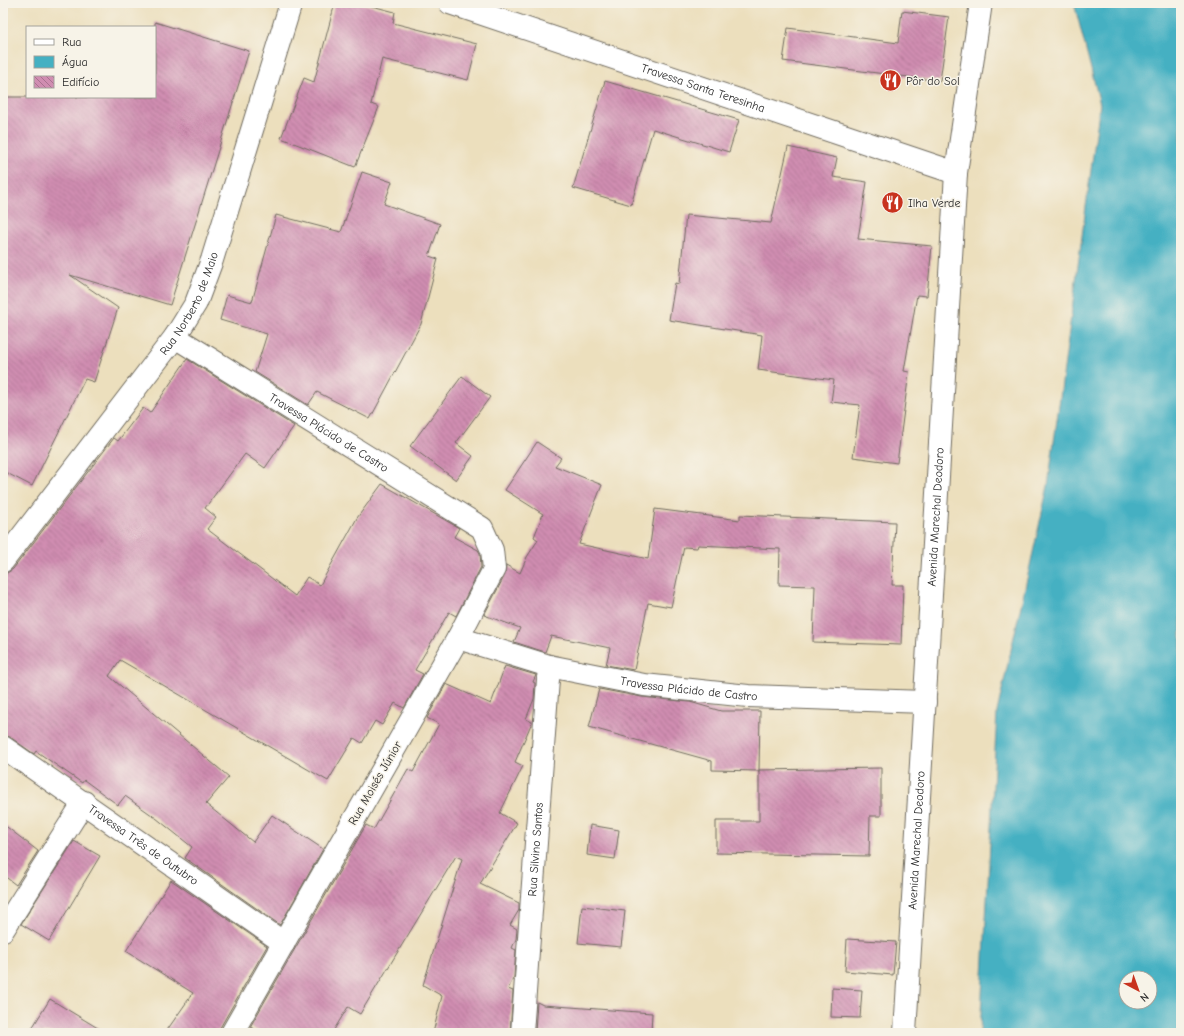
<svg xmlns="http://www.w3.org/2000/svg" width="1184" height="1036" font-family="'Comic Neue',sans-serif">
	<defs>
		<pattern id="building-back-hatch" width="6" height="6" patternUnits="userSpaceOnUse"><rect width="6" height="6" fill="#d08db1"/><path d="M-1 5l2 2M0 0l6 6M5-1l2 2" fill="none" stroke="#a97390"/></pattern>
	</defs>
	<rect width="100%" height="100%" fill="#f7f3e8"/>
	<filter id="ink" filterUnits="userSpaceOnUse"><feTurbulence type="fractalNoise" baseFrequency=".025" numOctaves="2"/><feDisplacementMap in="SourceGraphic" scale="8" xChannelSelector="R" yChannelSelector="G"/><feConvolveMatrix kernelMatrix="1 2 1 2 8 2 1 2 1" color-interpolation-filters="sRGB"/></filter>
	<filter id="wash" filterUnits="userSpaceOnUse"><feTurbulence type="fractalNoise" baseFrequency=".012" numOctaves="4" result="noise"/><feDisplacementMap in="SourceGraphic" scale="16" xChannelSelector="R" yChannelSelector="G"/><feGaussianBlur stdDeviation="0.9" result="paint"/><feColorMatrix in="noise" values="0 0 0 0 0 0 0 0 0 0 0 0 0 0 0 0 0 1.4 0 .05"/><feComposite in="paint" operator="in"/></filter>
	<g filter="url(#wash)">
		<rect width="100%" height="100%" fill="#ecdfbd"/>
		<path fill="#45b0c2" stroke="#386e76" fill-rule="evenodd" d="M1074,3h107v1030h-201l17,-321 51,-226 52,-382zM1126,978h24v24h-24z"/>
		<g id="blocks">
			<g fill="url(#building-back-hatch)">
				<path d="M335,3h25l35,9 -2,11 84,21 -9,36 -86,-21 -11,45 8,3 -24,60 -74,-29 23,-60 10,4z"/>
				<path d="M902,11l47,6 -9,64 -157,-20 5,-33 110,15z"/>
				<path d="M155,22l94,29 -79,254 -100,-30 48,33 -24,74 -9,-3 -53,107 -29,-15v-374h152z"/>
				<path d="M605,81l134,39 -10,32 -76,-23 -22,76 -58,-17z"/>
				<path d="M788,147l49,11 -4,19 34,5 -9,57 74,7 -5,50 -10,-1 -13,76 5,1 -12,91 -44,-6 7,-52 -29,-3 3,-22 -76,-10 4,-35 -93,-15 6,-37 4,1 7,-69 85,8z"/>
				<path d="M362,172l30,10 -8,22 56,20 -11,32 9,3 -17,65 -51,95 -53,-27 -9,13 -53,-33 12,-38 -47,-14 7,-25 25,7 24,-87 65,17z"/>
				<path d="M187,359l107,67 -29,42 -20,-14 -40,54 11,9 -9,12 88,67 12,-19 13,8 37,-67 25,-34 77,44 -5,9 24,13 2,3 1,14 -25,49 -7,-4 -34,58 8,4 -19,34 -9,-5 -13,22 -7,-4 -13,22 -8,-5 -26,43 -208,-121 -11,16 120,101 -23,27 47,38 19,-27 51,34 -43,76 -95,-67 7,-11 -36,-29 -31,-22 -7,9 -34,-25 -2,3 -46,-32 -2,3 -24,-17 -7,-2v-157l4,-5 6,-4 101,-131 4,3 25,-33 7,5z"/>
				<path d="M462,376l28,21 -34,46 17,13 -17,24 -46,-34z"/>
				<path d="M537,442l24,16 -6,8 47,19 -23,59 69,15 7,-50 85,11v-5l155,7 -3,63h11l-2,60 -88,-3 2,-56 -36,-1 1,-36 -82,-4 -1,3 -13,-1 -13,60 -23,-4 -14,67 -28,-5 4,-17 -59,-12 -6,16 -31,-10 6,-14 -36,-13 21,-40 1,-10 14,8 7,-16 11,-17 -4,-3 9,-23 -38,-24z"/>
				<path d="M505,666l31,9 -3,7 2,1 -1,16 -8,20 6,3 -17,40 8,4 -23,47 17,10 -37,61 39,19v7l-9,15 7,4 -1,10 -4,9 4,2 -2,27 -6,12 5,2 -3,42h-77l9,-37 -19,-11 39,-126 -6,-3 -96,158 -12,-7 -16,26h-70l-12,-6 116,-202 8,4 34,-60 5,3 26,-48 -12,-6 19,-34 45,20z"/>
				<path d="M599,689l43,8 48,5 31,9h39l-1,60 -47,-1v-9l-123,-34z"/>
				<path d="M881,768v48h-11l-1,40 -153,-3v-32h43v-51z"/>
				<path d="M3,824l35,27 -22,34 -13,-10z"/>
				<path d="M590,825l29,5 -4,29 -28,-4z"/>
				<path d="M74,841l26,15 -51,85 -28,-17z"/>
				<path d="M171,880l96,66 -50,87h-52l28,-40 -67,-42z"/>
				<path d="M582,906l43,5 -4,36 -43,-4z"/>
				<path d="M847,939l49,3 -3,33 -48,-4z"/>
				<path d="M832,988l30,2 -2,28 -29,-1z"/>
				<path d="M50,999l56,34h-77z"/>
				<path d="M537,1002l6,3 109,8 -1,20h-116z"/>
			</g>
		</g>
	</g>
	<g filter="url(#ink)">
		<use href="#blocks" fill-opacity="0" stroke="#6f6a5e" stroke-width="1"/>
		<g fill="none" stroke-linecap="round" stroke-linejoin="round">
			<defs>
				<g id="minor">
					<path id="s1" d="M450,3l506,170"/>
					<path id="s2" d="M175,337l307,191 10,22 2,19 -36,69 -226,395"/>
					<path id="s3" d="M3,561l172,-224 21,-34 16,-43 79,-257"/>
					<path id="s4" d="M458,638l91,28 95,19 104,11 177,6"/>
					<path id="s5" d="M3,747l281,196"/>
					<path d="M3,930l81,-128"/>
					<path id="s6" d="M522,1033l27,-367"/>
					<path id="s7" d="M905,1033l51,-860 25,-170"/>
				</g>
			</defs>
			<use href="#minor" stroke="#6f6a5e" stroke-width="24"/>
			<use href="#minor" stroke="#fff" stroke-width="22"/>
		</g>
	</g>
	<defs>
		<symbol id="restaurant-disc" viewBox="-11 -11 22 22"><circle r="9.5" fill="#c8321e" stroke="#f7f3e8"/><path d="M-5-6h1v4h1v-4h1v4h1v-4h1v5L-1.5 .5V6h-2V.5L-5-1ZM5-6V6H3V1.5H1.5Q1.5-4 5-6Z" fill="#fff"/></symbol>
	</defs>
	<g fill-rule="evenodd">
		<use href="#restaurant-disc" x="878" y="68" width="25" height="25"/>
		<use href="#restaurant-disc" x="880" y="190" width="25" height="25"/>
	</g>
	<g text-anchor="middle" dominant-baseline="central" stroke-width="3" stroke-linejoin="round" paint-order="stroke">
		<g font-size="12" fill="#2b2b2b" stroke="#f7f3e8" text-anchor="start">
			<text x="906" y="81">Pôr do Sol</text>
			<text x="908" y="203">Ilha Verde</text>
		</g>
		<g font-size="12" fill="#2b2b2b" stroke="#f7f3e8">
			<text stroke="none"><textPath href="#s1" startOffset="267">Travessa Santa Teresinha</textPath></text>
			<text stroke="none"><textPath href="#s3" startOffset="319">Rua Norberto de Maio</textPath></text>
			<text stroke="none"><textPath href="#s2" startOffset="181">Travessa Plácido de Castro</textPath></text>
			<text stroke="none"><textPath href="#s7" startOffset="517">Avenida Marechal Deodoro</textPath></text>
			<text stroke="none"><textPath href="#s4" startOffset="237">Travessa Plácido de Castro</textPath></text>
			<text transform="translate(375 783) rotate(-60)">Rua Moisés Júnior</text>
			<text stroke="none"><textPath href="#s7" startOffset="193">Avenida Marechal Deodoro</textPath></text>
			<text stroke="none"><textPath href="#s5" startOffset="171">Travessa Três de Outubro</textPath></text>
			<text stroke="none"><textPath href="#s6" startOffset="184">Rua Silvino Santos</textPath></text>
		</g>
	</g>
	<rect width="1184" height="1036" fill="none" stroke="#f7f3e8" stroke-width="16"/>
	<rect x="26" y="26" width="130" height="72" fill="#f7f3e8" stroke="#a5a39c"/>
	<rect x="34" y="39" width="20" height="6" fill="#ffffff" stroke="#a5a39c"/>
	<text x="62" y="46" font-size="12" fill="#2b2b2b">Rua</text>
	<rect x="34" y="56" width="20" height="12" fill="#45b0c2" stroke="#a5a39c"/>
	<text x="62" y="66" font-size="12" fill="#2b2b2b">Água</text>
	<rect x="34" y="76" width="20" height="12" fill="url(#building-back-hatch)" stroke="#a5a39c"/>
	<text x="62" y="86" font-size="12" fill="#2b2b2b">Edifício</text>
	<g transform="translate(1138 990) rotate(139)"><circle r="19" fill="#f7f3e8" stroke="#a5a39c"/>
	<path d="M0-3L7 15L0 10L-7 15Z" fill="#c8321e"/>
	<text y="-6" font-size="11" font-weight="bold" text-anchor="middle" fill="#2b2b2b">N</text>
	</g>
</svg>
